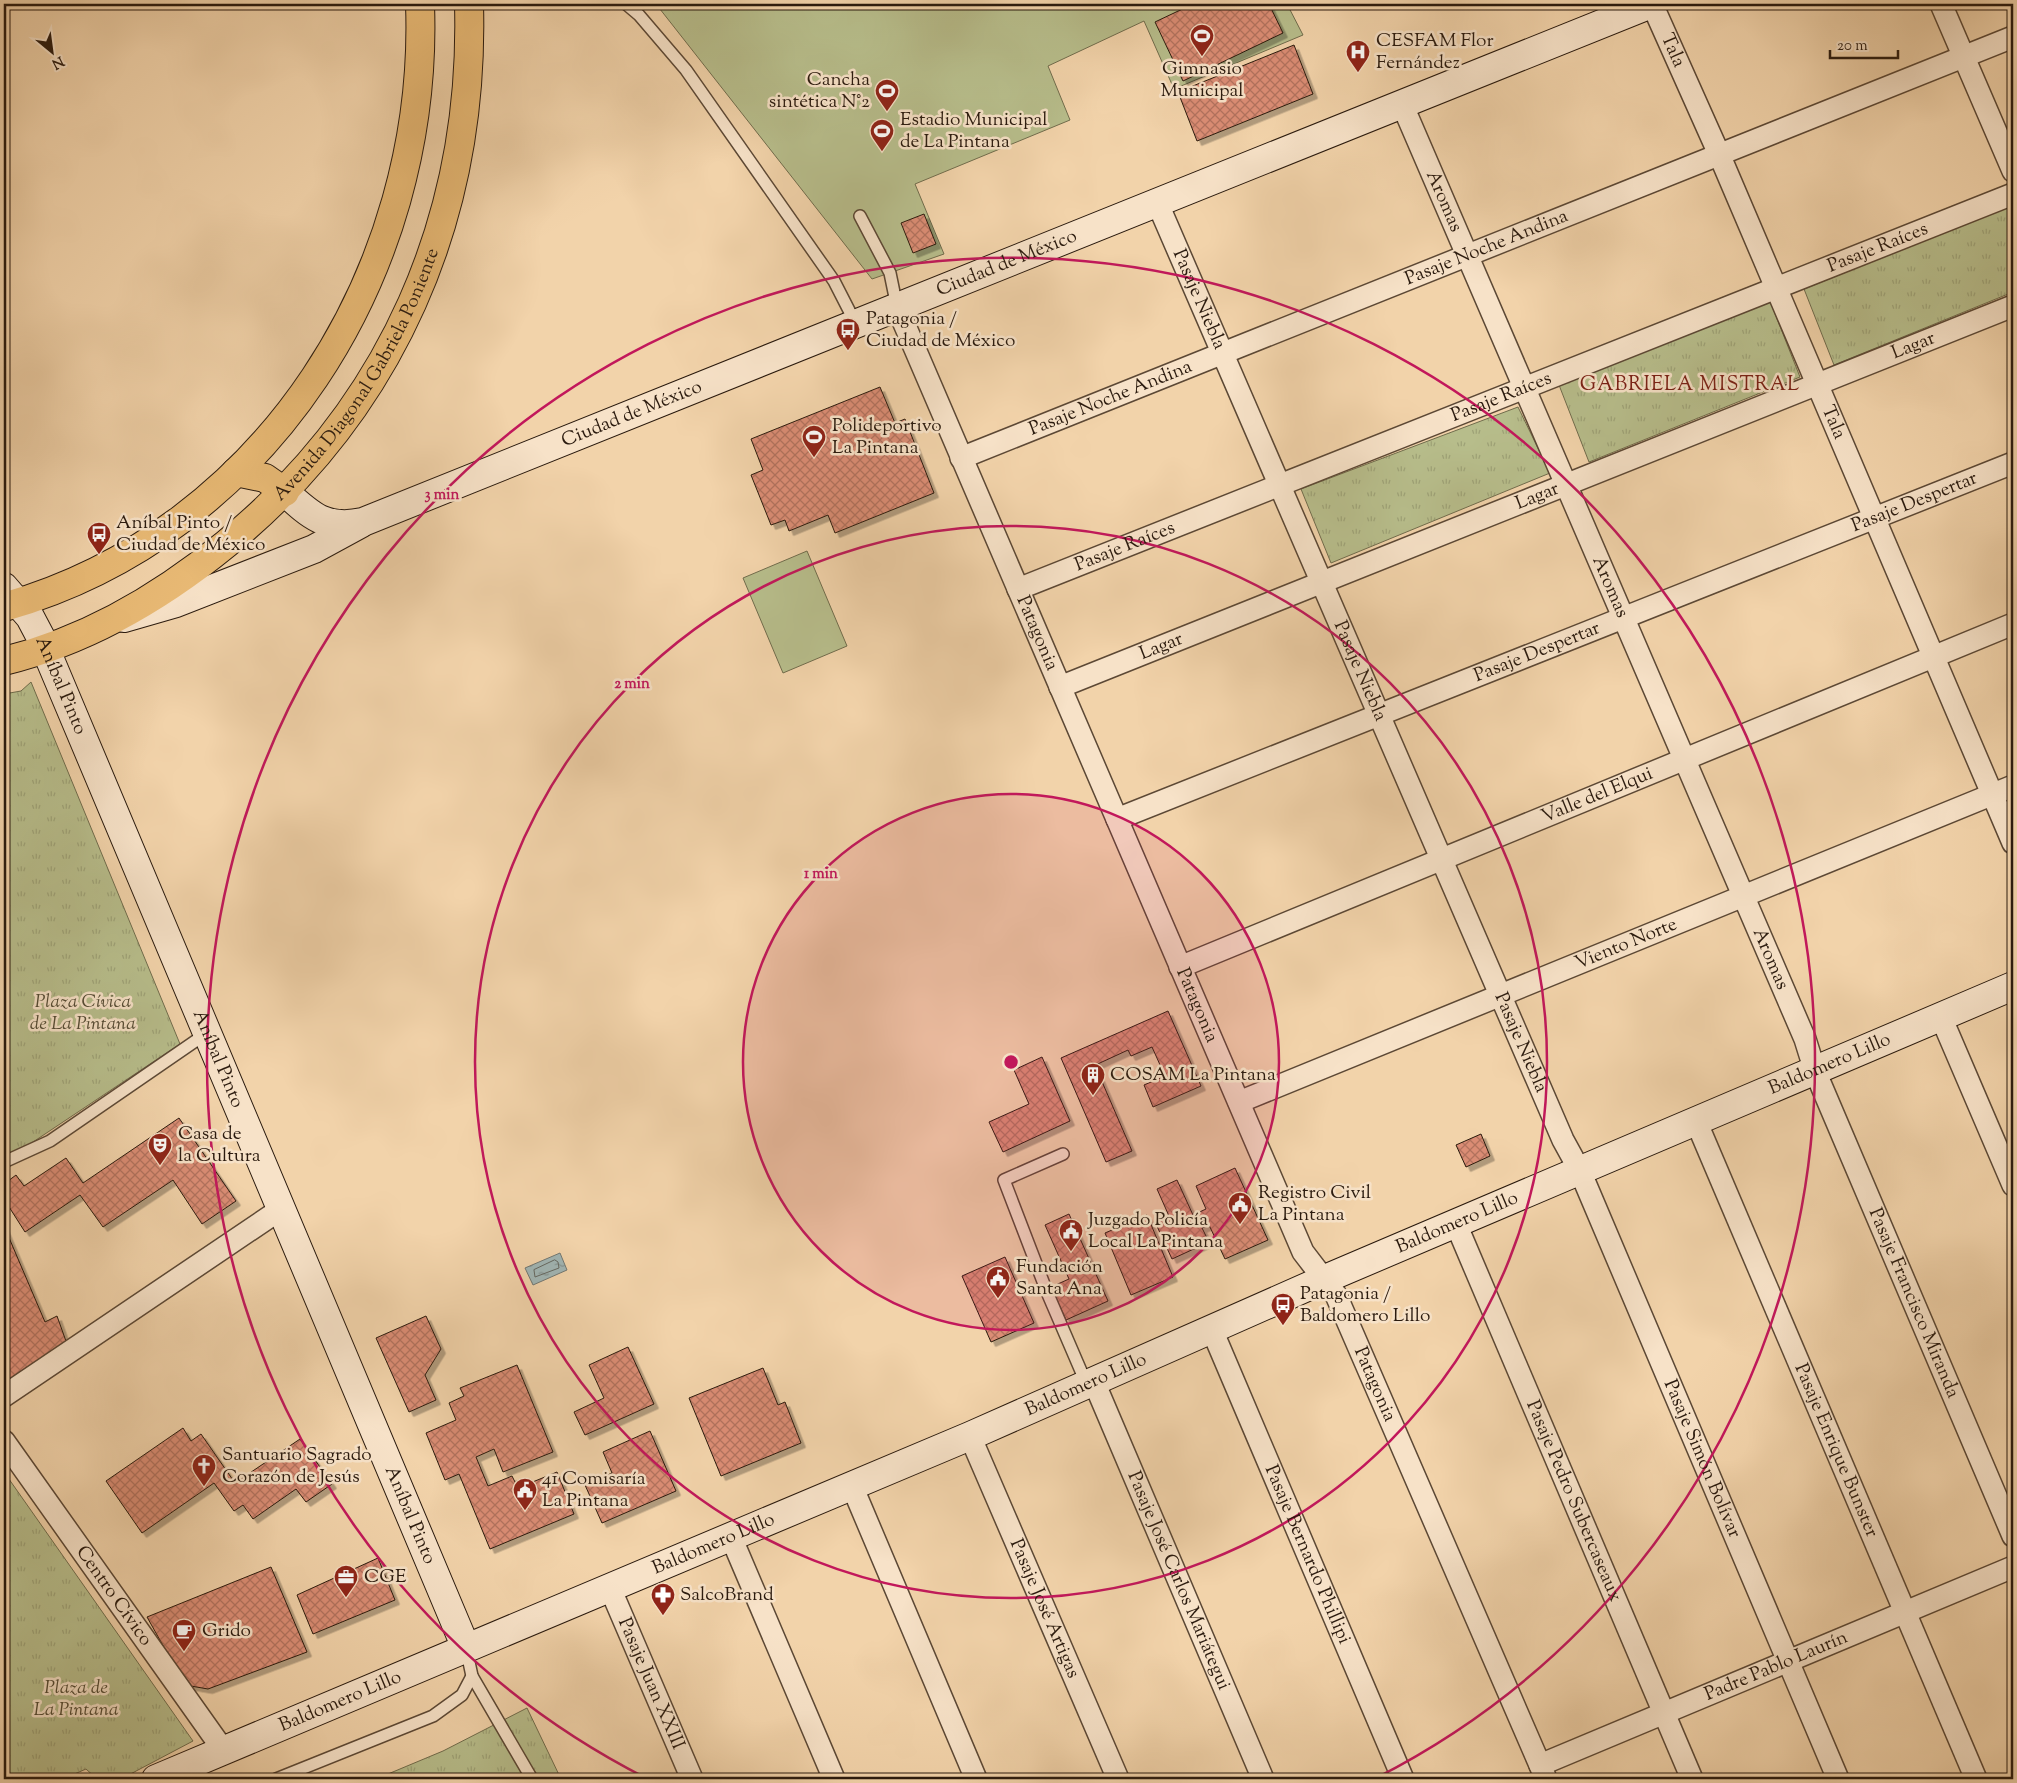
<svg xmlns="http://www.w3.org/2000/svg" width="2017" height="1783" font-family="'Sorts Mill Goudy',serif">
	<defs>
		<pattern id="park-tufts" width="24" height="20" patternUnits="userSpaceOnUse" patternTransform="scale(1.25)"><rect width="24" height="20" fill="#b7bd8b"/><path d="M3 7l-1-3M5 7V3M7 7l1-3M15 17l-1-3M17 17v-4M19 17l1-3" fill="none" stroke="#9ea277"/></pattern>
		<pattern id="water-ripples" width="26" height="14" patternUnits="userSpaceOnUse" patternTransform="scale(1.25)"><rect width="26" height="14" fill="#a0b5b4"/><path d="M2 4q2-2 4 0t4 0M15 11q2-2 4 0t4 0" fill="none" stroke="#839291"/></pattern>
		<pattern id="building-cross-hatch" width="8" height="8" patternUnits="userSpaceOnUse" patternTransform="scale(1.25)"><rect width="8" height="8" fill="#db8d74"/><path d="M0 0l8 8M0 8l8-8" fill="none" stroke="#b2725e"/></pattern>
		<filter id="shadow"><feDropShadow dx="4.5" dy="4.5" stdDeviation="0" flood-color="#0004"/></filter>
	</defs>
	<rect width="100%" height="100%" fill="#f2d3aa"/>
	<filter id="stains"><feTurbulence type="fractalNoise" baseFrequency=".004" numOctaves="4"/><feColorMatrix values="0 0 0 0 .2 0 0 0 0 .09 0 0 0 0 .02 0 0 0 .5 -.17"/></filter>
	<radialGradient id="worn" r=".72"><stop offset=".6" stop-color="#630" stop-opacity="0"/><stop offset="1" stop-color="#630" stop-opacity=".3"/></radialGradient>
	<g fill="url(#park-tufts)" stroke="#706c4c">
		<path d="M2013,205v87l-179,73 -30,-76z"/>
		<path d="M1770,301l30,76 -211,85 -30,-77z"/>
		<path d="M1518,407l32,66 -219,90 -30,-74z"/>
		<path d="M31,682l149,362 -156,104 -20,7v-461l17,-3z"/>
		<path d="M4,1472l189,269 -72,38h-24l-11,-10 -23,10h-59z"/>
		<path d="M527,1708l34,71h-185l67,-28z"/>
	</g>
	<g fill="#b7bd8b" stroke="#706c4c">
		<path d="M656,4h631l16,31 -129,54 -30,-68 -96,45 22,54 -155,64 29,70 -72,25z"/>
		<path d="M807,551l40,95 -64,27 -40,-95z"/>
	</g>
	<path fill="url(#water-ripples)" stroke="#717772" d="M560,1253l7,17 -34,15 -8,-17z"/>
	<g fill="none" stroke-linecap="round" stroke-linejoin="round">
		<path stroke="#656861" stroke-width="1" d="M555,1260l3,2 1,6 -24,9 -1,-7z"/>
	</g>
	<g fill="url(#building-cross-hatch)" stroke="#2a1a0e" filter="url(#shadow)">
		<path d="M1193,4h76l14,29 -100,48 -28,-59z"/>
		<path d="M1294,45l19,49 -116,47 -19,-49z"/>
		<path d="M924,214l12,30 -23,9 -12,-30z"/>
		<path d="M880,387l15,36 10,-4 29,74 -99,40 -7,-18 -39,16 -4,-11 -14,5 -20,-50 12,-5 -12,-31z"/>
		<path d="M1168,1011l33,75 -48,21 -9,-22 21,-9 -13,-29 -21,9 -3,-6 -39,18 5,12 6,-3 32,74 -26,11 -45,-104z"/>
		<path d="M1042,1057l28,64 -67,31 -14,-30 40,-18 -15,-34z"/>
		<path d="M179,1118l57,83 -34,23 -29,-44 -70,47 -23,-32 -55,37 -21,-33v-15l12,-9 8,11 42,-28 17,25z"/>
		<path d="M1481,1134l9,22 -24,11 -10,-22z"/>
		<path d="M1235,1168l33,72 -43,19 -16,-34 -7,3 7,14 -37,17 -17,-37 14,-6 -12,-27 20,-9 16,35 13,-6 -10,-23z"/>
		<path d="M1069,1214l39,87 -42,19 -15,-33 18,-8 -24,-54z"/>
		<path d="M1147,1215l26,62 -42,18 -26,-62z"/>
		<path d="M4,1226l41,96 12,-6 10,28 -63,44z"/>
		<path d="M1005,1257l29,66 -43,19 -29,-66z"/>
		<path d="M426,1316l15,33 -16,26 11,25 -27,12 -33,-74z"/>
		<path d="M628,1347l26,57 -69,31 -11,-23 30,-14 -15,-33z"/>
		<path d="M517,1365l36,87 -50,20 -9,-23 -18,8 12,29 24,-10 6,12 39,-16 17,42 -84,35 -31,-75 -14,6 -19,-47 30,-13 -7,-17 15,-7 -4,-8z"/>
		<path d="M763,1368l15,37 7,-3 16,41 -80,33 -32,-78z"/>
		<path d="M183,1428l8,13 10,-7 34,49 65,-44 32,45 -26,18 -10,-13 -43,30 -10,-14 -9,6 -20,-28 -72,50 -36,-52z"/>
		<path d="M650,1431l26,60 -74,32 -17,-38 27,-12 -9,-21z"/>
		<path d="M378,1558l17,42 -82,34 -16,-39z"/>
		<path d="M271,1567l36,85 -99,37 -23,-4 -38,-68z"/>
	</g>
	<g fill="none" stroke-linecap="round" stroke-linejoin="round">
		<defs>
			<g id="lane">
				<path d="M626,4l13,11 47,55 148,211 22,43"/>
				<path d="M860,216l30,57 7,34"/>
				<path d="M1063,1154l-59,26 43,112 40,93"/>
				<path d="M4,1162l46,-21 157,-108"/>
				<path d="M466,1648l6,28 60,103"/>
				<path d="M276,1779l157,-63 29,-21 10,-19"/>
			</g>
			<g id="street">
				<path id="s1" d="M1652,4l67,150 294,689"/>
				<path d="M1941,4l72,167"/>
				<path id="s2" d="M1402,104l403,935 10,32 198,465"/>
				<path id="s3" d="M1157,202l406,938 17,31 258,608"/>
				<path id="s4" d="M897,307l406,945 33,43 210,484"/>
				<path id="s5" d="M961,458l1052,-421"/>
				<path id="s6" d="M1018,589l995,-395"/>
				<path id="s7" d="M1060,687l953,-381"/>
				<path id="s8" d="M1117,819l896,-356"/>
				<path id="s9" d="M1180,967l833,-343"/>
				<path d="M1941,1017l72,168"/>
				<path id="s10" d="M1239,1102l774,-316"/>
				<path id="s11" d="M1696,1121l280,658"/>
				<path id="s12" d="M1456,1224l236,555"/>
				<path id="s13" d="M1212,1330l191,449"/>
				<path id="s14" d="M1094,1382l169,397"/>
				<path d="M4,1396l277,-187"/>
				<path id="s15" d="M970,1436l148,343"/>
				<path id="s16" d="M4,1441l220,310"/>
				<path d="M852,1486l124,293"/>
				<path d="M731,1537l103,242"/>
				<path id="s17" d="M610,1588l82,191"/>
				<path id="s18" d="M1540,1765l473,-198"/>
			</g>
			<g id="secondary">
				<path id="s19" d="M285,492c26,24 41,38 78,30l1288,-518"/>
				<path id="s20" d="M4,587l26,30 10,19 426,1012"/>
				<path d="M124,618l52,-15 138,-54 46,-25"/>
				<path id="s21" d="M156,1779l814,-343 355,-157 688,-293"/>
			</g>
			<g id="primary">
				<path d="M236,472l29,6 20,14"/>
				<path d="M4,607c264,-75 426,-336 416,-603"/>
				<path id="s22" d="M4,661c82,-20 156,-63 222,-117 166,-136 249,-326 243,-540"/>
			</g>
		</defs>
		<use href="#lane" stroke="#5c4835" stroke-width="14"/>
		<use href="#street" stroke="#5c4835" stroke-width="24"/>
		<use href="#secondary" stroke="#2a1a0e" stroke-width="30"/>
		<use href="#primary" stroke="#2a1a0e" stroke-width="30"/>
		<use href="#lane" stroke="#f7e2c8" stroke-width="11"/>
		<use href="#street" stroke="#f7e2c8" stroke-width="21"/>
		<use href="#secondary" stroke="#f7e2c8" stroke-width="28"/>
		<use href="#primary" stroke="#e9ba75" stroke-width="28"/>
	</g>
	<circle cx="1011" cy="1062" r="268" fill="#c2185b" fill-opacity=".12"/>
	<g fill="none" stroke="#c2185b" stroke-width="2.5">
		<circle cx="1011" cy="1062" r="268"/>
		<circle cx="1011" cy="1062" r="536"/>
		<path d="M646 1778A804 804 0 1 1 1376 1778"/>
	</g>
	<defs>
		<symbol id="stadium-pin" viewBox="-11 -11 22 30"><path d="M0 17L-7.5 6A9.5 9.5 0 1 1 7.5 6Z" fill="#8f2418" stroke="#f7e2c8"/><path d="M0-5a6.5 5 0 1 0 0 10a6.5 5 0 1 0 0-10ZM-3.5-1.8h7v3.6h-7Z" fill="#fff"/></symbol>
		<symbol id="hospital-pin" viewBox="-11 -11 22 30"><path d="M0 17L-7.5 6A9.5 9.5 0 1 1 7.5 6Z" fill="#8f2418" stroke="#f7e2c8"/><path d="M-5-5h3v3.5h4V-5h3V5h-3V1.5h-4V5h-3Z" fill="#fff"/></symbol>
		<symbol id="bus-pin" viewBox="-11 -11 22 30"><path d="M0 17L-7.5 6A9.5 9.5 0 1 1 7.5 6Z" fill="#8f2418" stroke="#f7e2c8"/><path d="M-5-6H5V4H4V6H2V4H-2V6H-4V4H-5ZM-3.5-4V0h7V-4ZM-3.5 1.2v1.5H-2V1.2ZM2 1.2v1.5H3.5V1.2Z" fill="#fff"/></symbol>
		<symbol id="building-pin" viewBox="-11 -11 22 30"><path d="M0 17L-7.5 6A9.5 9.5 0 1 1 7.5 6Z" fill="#8f2418" stroke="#f7e2c8"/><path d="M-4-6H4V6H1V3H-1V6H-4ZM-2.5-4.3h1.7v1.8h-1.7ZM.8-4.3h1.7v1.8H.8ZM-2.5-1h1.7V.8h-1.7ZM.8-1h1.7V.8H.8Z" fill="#fff"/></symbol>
		<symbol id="theatre-pin" viewBox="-11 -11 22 30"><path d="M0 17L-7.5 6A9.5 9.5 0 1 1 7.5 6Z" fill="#8f2418" stroke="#f7e2c8"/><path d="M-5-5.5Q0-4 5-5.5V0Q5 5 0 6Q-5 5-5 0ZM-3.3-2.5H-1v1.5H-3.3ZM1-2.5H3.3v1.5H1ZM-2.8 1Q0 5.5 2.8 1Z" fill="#fff"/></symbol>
		<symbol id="civic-pin" viewBox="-11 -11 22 30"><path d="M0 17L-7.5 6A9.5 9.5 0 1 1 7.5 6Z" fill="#8f2418" stroke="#f7e2c8"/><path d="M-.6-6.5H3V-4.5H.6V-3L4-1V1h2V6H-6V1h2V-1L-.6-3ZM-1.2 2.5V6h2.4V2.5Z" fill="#fff"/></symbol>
		<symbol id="church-pin" viewBox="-11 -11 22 30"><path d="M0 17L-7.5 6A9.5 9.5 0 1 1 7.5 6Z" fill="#8f2418" stroke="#f7e2c8"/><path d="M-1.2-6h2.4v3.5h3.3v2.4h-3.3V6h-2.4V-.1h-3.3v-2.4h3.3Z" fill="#fff"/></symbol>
		<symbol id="office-pin" viewBox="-11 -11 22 30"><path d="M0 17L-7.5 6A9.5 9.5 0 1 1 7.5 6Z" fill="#8f2418" stroke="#f7e2c8"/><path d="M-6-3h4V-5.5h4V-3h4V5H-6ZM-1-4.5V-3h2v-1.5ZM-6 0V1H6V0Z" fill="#fff"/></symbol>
		<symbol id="pharmacy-pin" viewBox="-11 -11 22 30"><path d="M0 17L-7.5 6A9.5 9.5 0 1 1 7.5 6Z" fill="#8f2418" stroke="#f7e2c8"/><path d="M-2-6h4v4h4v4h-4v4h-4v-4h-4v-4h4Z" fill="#fff"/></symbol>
		<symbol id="cafe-pin" viewBox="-11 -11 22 30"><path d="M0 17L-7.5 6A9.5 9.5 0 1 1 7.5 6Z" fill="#8f2418" stroke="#f7e2c8"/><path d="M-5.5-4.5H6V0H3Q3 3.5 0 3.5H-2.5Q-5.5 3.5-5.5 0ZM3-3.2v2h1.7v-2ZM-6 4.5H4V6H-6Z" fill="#fff"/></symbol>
	</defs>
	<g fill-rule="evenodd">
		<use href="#stadium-pin" x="1188" y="22" width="28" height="38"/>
		<use href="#hospital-pin" x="1344" y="38" width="28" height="38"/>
		<use href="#stadium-pin" x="873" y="77" width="28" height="38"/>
		<use href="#stadium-pin" x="868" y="117" width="28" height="38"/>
		<use href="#bus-pin" x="834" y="316" width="28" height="38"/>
		<use href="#stadium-pin" x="800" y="423" width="28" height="38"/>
		<use href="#bus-pin" x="85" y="520" width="28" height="38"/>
		<use href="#building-pin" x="1079" y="1061" width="28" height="38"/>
		<use href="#theatre-pin" x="146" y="1131" width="28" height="38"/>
		<use href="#civic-pin" x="1226" y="1190" width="28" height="38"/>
		<use href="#civic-pin" x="1057" y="1217" width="28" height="38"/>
		<use href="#civic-pin" x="984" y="1264" width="28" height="38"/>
		<use href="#bus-pin" x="1269" y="1291" width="28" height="38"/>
		<use href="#church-pin" x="190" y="1452" width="28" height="38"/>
		<use href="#civic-pin" x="511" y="1476" width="28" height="38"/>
		<use href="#office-pin" x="332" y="1563" width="28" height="38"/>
		<use href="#pharmacy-pin" x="649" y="1581" width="28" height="38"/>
		<use href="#cafe-pin" x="170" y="1617" width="28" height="38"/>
	</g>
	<g text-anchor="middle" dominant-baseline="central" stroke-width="5" stroke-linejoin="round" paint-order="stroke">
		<g font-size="19" fill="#2a1a0e" stroke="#f7e2c8" text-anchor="start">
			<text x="1376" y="41">CESFAM Flor<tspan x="1376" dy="22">Fernández</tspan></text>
			<text x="1202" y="69" text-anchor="middle">Gimnasio<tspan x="1202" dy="22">Municipal</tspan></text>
			<text x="870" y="80" text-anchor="end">Cancha<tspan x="870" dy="22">sintética N°2</tspan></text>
			<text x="900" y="120">Estadio Municipal<tspan x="900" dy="22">de La Pintana</tspan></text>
			<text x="866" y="319">Patagonia /<tspan x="866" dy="22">Ciudad de México</tspan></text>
			<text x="832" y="426">Polideportivo<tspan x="832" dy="22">La Pintana</tspan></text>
			<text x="116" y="523">Aníbal Pinto /<tspan x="116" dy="22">Ciudad de México</tspan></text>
			<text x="1110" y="1075">COSAM La Pintana</text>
			<text x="178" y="1134">Casa de<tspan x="178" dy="22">la Cultura</tspan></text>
			<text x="1258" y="1193">Registro Civil<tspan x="1258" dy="22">La Pintana</tspan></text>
			<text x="1088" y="1220">Juzgado Policía<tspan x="1088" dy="22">Local La Pintana</tspan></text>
			<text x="1016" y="1267">Fundación<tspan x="1016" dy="22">Santa Ana</tspan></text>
			<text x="1300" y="1294">Patagonia /<tspan x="1300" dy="22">Baldomero Lillo</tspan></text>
			<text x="222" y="1455">Santuario Sagrado<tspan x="222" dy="22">Corazón de Jesús</tspan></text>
			<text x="542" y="1479">41 Comisaría<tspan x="542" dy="22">La Pintana</tspan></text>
			<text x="364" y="1577">CGE</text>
			<text x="680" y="1595">SalcoBrand</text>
			<text x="202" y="1631">Grido</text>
		</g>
		<g font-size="19" fill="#2a1a0e" stroke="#f7e2c8">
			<text stroke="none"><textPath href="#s1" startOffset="51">Tala</textPath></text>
			<text stroke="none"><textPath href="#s2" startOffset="106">Aromas</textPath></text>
			<text stroke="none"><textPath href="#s6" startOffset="925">Pasaje Raíces</textPath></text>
			<text stroke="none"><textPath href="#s5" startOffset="566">Pasaje Noche Andina</textPath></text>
			<text stroke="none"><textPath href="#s19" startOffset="782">Ciudad de México</textPath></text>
			<text stroke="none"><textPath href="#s3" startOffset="106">Pasaje Niebla</textPath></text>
			<text stroke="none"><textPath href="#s7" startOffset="919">Lagar</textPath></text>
			<text stroke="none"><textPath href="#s22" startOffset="470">Avenida Diagonal Gabriela Poniente</textPath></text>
			<text stroke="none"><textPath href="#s6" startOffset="520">Pasaje Raíces</textPath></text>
			<text stroke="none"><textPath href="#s5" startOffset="161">Pasaje Noche Andina</textPath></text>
			<text stroke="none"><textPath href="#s19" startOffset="378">Ciudad de México</textPath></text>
			<text stroke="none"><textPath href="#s1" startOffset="456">Tala</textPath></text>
			<text stroke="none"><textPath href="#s7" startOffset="514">Lagar</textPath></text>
			<text stroke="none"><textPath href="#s8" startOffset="858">Pasaje Despertar</textPath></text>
			<text stroke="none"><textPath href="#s6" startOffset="115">Pasaje Raíces</textPath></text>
			<text stroke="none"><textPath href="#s2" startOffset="526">Aromas</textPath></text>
			<text stroke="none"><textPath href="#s4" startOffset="355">Patagonia</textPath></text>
			<text stroke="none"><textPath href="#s7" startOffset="109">Lagar</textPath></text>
			<text stroke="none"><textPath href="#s8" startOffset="452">Pasaje Despertar</textPath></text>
			<text stroke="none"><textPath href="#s3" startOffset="511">Pasaje Niebla</textPath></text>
			<text stroke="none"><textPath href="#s20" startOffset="115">Aníbal Pinto</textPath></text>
			<text stroke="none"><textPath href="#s9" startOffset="451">Valle del Elqui</textPath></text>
			<text stroke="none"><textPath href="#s10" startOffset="418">Viento Norte</textPath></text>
			<text stroke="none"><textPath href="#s2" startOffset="931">Aromas</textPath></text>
			<text stroke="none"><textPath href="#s4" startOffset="760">Patagonia</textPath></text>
			<text stroke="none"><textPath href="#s3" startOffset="916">Pasaje Niebla</textPath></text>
			<text stroke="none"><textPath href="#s20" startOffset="520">Aníbal Pinto</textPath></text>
			<text stroke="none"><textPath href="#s21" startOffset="1820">Baldomero Lillo</textPath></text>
			<text stroke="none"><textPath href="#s21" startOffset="1415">Baldomero Lillo</textPath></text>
			<text stroke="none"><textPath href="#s2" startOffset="1304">Pasaje Francisco Miranda</textPath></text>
			<text stroke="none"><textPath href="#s21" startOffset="1010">Baldomero Lillo</textPath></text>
			<text stroke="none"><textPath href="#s4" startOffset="1180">Patagonia</textPath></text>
			<text stroke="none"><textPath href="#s11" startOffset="358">Pasaje Enrique Bunster</textPath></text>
			<text stroke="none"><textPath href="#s3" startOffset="1370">Pasaje Simón Bolívar</textPath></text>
			<text stroke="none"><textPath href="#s12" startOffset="301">Pasaje Pedro Subercaseaux</textPath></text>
			<text stroke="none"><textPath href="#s20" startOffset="1015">Aníbal Pinto</textPath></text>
			<text stroke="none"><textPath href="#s21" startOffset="605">Baldomero Lillo</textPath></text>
			<text stroke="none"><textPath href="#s13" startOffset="244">Pasaje Bernardo Phillipi</textPath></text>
			<text stroke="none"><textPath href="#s14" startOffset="216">Pasaje José Carlos Mariátegui</textPath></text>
			<text stroke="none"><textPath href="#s16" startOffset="190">Centro Cívico</textPath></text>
			<text stroke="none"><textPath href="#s15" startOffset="188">Pasaje José Artigas</textPath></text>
			<text stroke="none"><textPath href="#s18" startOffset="256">Padre Pablo Laurín</textPath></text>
			<text stroke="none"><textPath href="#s17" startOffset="104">Pasaje Juan XXIII</textPath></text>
			<text stroke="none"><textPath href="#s21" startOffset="200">Baldomero Lillo</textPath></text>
		</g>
		<g font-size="19" font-style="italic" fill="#544b34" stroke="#f7e2c8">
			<text x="83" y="1002">Plaza Cívica<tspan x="83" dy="22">de La Pintana</tspan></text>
			<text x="76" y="1688">Plaza de<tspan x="76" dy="22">La Pintana</tspan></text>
		</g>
		<g font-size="20" letter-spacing="1" fill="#7a1f14" stroke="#f7e2c8">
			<text x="1690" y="385">GABRIELA MISTRAL</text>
		</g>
	</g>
	<circle cx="1011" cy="1062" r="8" fill="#c2185b" stroke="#f7e2c8" stroke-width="2.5"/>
	<g font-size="15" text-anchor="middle" font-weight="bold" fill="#c2185b" stroke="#f7e2c8" stroke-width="5" stroke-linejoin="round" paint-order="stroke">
		<text x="442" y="499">3 min</text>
		<text x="632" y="688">2 min</text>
		<text x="821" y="878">1 min</text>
	</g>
	<rect width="2017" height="1783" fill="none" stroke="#f2d3aa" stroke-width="20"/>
	<rect x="5" y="5" width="2007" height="1773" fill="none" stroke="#2a1a0e" stroke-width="2.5"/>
	<rect x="10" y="10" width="1997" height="1763" fill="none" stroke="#2a1a0e"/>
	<g transform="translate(52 52) rotate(151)" stroke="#f7e2c8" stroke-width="4" paint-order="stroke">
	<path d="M0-4L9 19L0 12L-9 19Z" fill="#2a1a0e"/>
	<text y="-8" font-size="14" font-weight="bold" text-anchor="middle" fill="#2a1a0e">N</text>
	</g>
	<path d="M1830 50v8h68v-8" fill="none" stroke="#2a1a0e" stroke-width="2.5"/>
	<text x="1837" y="50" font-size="15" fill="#2a1a0e" stroke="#f7e2c8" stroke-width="4" paint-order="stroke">20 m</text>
	<rect width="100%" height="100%" filter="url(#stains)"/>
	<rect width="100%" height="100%" fill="url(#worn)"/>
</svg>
